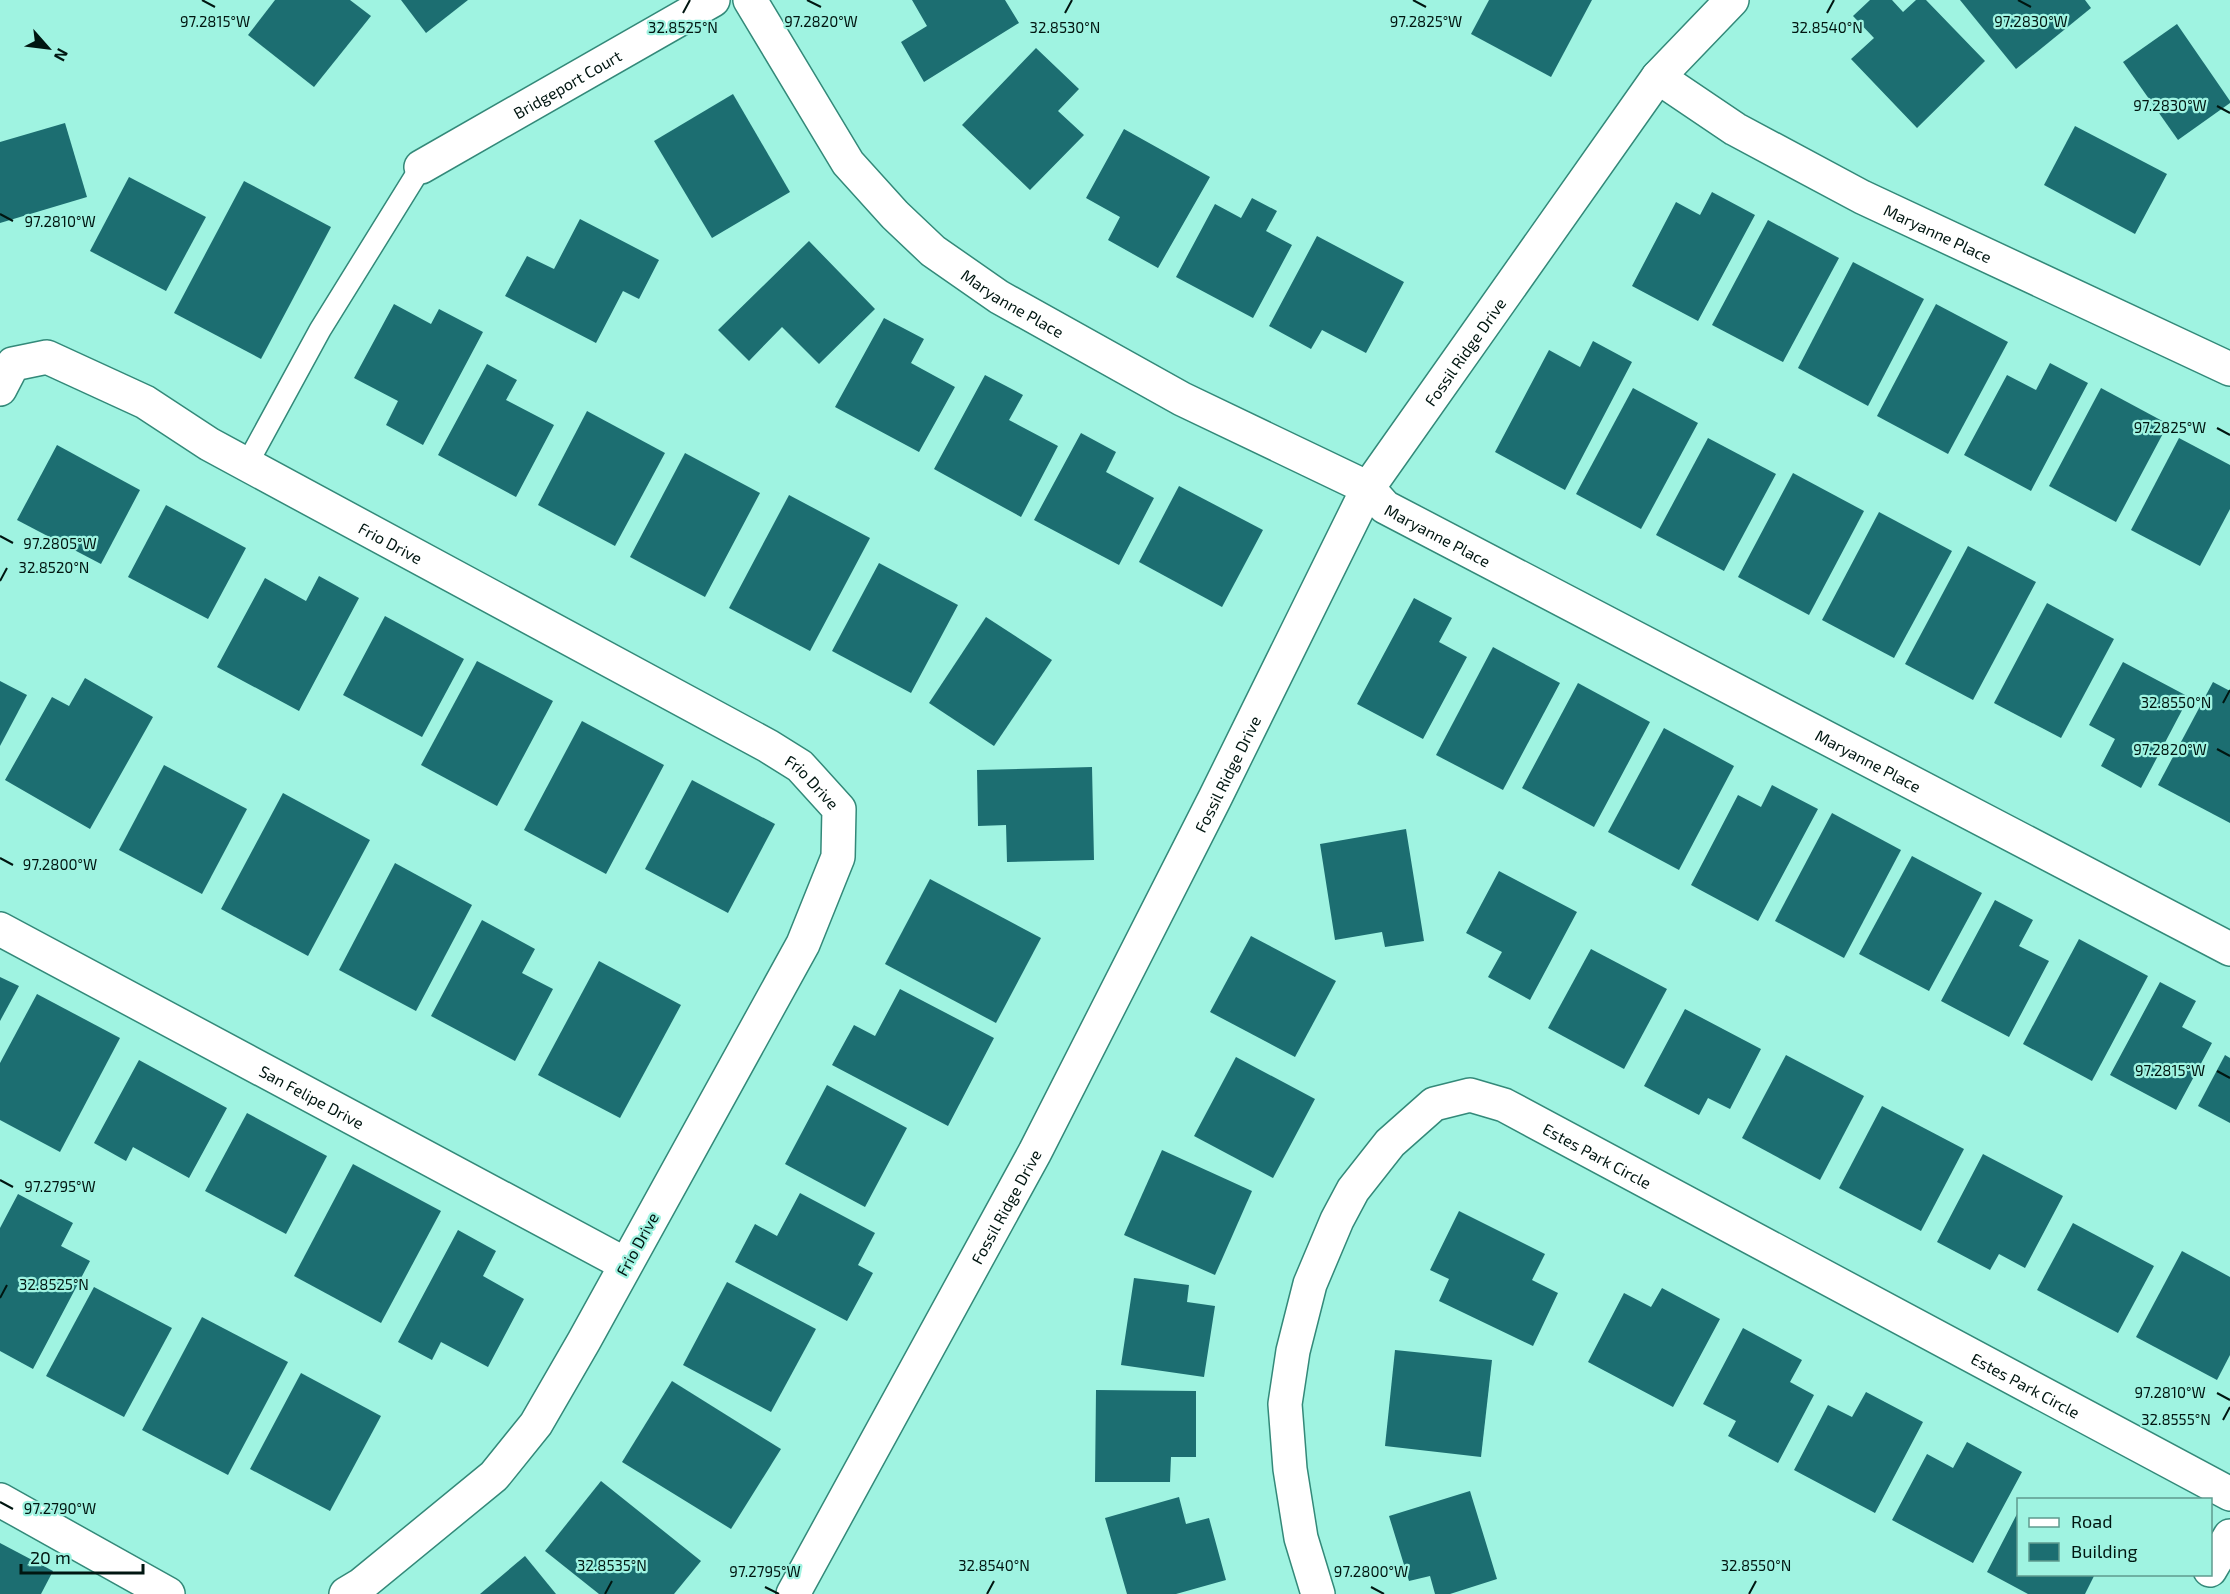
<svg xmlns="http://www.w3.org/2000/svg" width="2230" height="1594" font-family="'Exo 2',sans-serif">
	<rect width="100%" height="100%" fill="#9ff3e1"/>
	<g fill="#1c6e71">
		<path d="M275,0h75l21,16 -57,71 -66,-52z"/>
		<path d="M401,0h67l-42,33z"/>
		<path d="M912,0h93l14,23 -95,59 -23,-40 26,-16z"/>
		<path d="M1489,0h103l-41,77 -80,-43z"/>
		<path d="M1870,0h22l11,12 13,-12h10l59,61 -68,67 -66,-69 23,-21 -21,-22z"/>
		<path d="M1960,0h125l6,8 -75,61z"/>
		<path d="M2177,24l53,77v2l-52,37 -55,-78z"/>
		<path d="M1036,48l43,41 -21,22 26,24 -54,55 -68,-65z"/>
		<path d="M733,94l57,98 -78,46 -58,-97z"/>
		<path d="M65,123l22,74 -87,26v-81z"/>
		<path d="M2075,126l92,48 -32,60 -91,-49z"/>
		<path d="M1124,129l86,48 -52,91 -50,-28 12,-23 -34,-19z"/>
		<path d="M129,177l77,40 -40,74 -76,-40z"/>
		<path d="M244,181l87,46 -70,132 -87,-46z"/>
		<path d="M1712,192l43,23 -57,106 -66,-35 44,-84 24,13z"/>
		<path d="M1252,198l25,13 -11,20 26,14 -39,73 -77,-41 39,-73 26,14z"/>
		<path d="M580,219l79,41 -20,39 -16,-8 -27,52 -91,-47 22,-40 27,13z"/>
		<path d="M1768,220l71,38 -56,104 -71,-37z"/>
		<path d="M1317,236l87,46 -38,71 -44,-23 -11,19 -42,-23z"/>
		<path d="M809,241l66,68 -56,55 -37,-37 -33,34 -31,-31z"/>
		<path d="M1853,262l71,37 -56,107 -70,-38z"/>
		<path d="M394,304l37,20 8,-15 44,23 -60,113 -37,-20 12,-24 -44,-23z"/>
		<path d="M1936,304l72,38 -60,112 -71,-38z"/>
		<path d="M884,318l40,21 -13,24 44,24 -36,65 -84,-45z"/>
		<path d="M1593,341l39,21 -67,128 -70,-38 54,-102 31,17z"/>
		<path d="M2050,363l38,20 -57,108 -67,-36 43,-80 29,15z"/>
		<path d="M487,364l30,16 -11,20 48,25 -38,72 -78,-42z"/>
		<path d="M985,375l38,20 -14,25 49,26 -37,71 -87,-48z"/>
		<path d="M1633,388l65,35 -57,106 -65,-35z"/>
		<path d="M2101,388l67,36 -52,98 -67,-36z"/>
		<path d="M587,411l78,42 -50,93 -77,-41z"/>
		<path d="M1081,433l35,19 -10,20 48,26 -35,67 -85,-45z"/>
		<path d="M1708,438l68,36 -52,97 -68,-36z"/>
		<path d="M2179,438l51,27v44l-30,57 -69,-36z"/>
		<path d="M57,445l83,45 -39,74 -84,-44z"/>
		<path d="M685,453l75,40 -55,104 -75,-40z"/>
		<path d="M1793,473l71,38 -55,104 -71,-38z"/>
		<path d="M1179,486l84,44 -41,77 -83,-45z"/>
		<path d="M789,495l81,43 -60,113 -81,-43z"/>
		<path d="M166,505l80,43 -38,71 -80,-42z"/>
		<path d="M1879,512l73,39 -58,107 -72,-38z"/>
		<path d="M1968,546l68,36 -63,118 -68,-36z"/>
		<path d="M879,563l79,42 -47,88 -79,-42z"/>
		<path d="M319,576l40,22 -60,113 -82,-44 48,-89 41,23z"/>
		<path d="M1414,598l38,20 -13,24 28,15 -44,82 -66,-35z"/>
		<path d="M2047,603l67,36 -53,99 -67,-35z"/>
		<path d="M385,616l79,43 -42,78 -79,-42z"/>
		<path d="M986,617l66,43 -58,86 -65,-43z"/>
		<path d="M1493,647l67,36 -57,107 -67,-35z"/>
		<path d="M477,661l76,40 -56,105 -76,-41z"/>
		<path d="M2123,662l66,35 -48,91 -40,-22 14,-27 -26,-14z"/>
		<path d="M85,678l68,39 -63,112 -85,-49 47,-83 17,9z"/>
		<path d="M0,681l27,14 -27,51z"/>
		<path d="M2213,682l17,9v132l-72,-38z"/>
		<path d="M1578,683l72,39 -56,105 -72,-39z"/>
		<path d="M582,721l82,44 -58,109 -82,-44z"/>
		<path d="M1664,728l70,38 -55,104 -71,-38z"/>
		<path d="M164,765l83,44 -45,85 -83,-44z"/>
		<path d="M1092,767l2,93 -87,2 -1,-37 -28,1 -1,-56z"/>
		<path d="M692,780l83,44 -47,89 -83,-44z"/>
		<path d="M1772,785l46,24 -60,112 -67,-36 47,-90 23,12z"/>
		<path d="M283,793l87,47 -62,116 -87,-47z"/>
		<path d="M1832,813l69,37 -57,108 -69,-37z"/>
		<path d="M1406,829l18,112 -39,6 -3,-15 -47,8 -15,-96z"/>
		<path d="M1912,856l70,37 -53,98 -70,-37z"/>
		<path d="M395,863l77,42 -56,106 -77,-41z"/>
		<path d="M1499,871l78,41 -47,88 -42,-23 14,-25 -36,-19z"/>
		<path d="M930,879l111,59 -45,85 -111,-59z"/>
		<path d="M1995,900l38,20 -14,26 30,15 -40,76 -68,-36z"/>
		<path d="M482,920l53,29 -13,24 31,16 -38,72 -84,-45z"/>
		<path d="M1251,936l85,45 -41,76 -85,-45z"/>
		<path d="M2079,939l69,37 -56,105 -69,-37z"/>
		<path d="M1591,949l76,40 -43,80 -76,-41z"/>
		<path d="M599,961l82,44 -61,113 -82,-43z"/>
		<path d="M0,977l19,9 -19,35z"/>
		<path d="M2160,982l36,19 -14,26 30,16 -36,67 -66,-35z"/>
		<path d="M900,989l94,49 -46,88 -116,-61 22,-40 21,11z"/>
		<path d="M37,994l83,44 -60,114 -60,-32v-57z"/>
		<path d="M1685,1009l76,40 -31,60 -22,-11 -9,17 -55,-29z"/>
		<path d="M1786,1055l78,41 -44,84 -78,-42z"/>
		<path d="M2225,1055l5,3v65l-32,-17z"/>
		<path d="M1236,1057l79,42 -42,79 -79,-42z"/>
		<path d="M139,1060l88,48 -38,70 -56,-31 -7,14 -32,-18z"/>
		<path d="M827,1085l80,43 -42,79 -80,-43z"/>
		<path d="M1882,1106l82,43 -43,82 -82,-43z"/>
		<path d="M247,1113l80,43 -41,78 -81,-43z"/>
		<path d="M1162,1150l90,41 -37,84 -91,-40z"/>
		<path d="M1983,1154l80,42 -38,72 -26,-14 -9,16 -53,-28z"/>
		<path d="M353,1164l88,47 -60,112 -87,-47z"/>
		<path d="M800,1193l75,40 -17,32 15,8 -26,48 -112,-59 20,-38 22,12z"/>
		<path d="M18,1194l55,29 -12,23 29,15 -57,108 -33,-18v-123z"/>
		<path d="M1459,1211l86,43 -13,26 26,13 -25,53 -94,-45 10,-22 -19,-9z"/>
		<path d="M2073,1223l81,43 -36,67 -81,-43z"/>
		<path d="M458,1230l38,21 -13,25 41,23 -36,68 -47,-25 -9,18 -34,-18z"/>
		<path d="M2182,1251l48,26v78l-13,25 -81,-43z"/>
		<path d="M1134,1278l55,7 -2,17 28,4 -11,71 -83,-12z"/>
		<path d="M727,1282l89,47 -45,83 -88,-47z"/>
		<path d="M94,1287l78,41 -48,89 -78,-41z"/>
		<path d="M1662,1288l58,31 -47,88 -85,-45 36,-69 27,14z"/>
		<path d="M202,1317l86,45 -60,113 -86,-45z"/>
		<path d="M1743,1328l59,32 -12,22 24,13 -36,68 -50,-27 8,-15 -33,-17z"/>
		<path d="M1395,1350l97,10 -11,97 -96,-11z"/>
		<path d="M301,1373l80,43 -51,95 -80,-42z"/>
		<path d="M672,1381l109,68 -50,80 -109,-67z"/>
		<path d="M1096,1390l100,1v66h-25l-1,25h-75z"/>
		<path d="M1866,1392l57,30 -48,91 -81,-43 34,-65 24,12z"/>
		<path d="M1967,1442l55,30 -49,91 -81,-43 35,-66 26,14z"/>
		<path d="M601,1481l100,80 -27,33h-75l-54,-43z"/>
		<path d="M1470,1491l27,88 -47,15h-15l-5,-18 -21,5 -20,-65z"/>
		<path d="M1179,1497l7,27 23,-6 17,62 -50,14h-49l-22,-76z"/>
		<path d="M2018,1512v62h77l-10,20h-57l-41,-22z"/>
		<path d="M0,1543l53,28 -12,23h-41z"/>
		<path d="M525,1556l31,38h-76z"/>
	</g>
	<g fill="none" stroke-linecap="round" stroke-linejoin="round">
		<defs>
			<path id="lane" d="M247,464l73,-134 101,-163"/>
			<g id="street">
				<path id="s1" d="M750,0l98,163 47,52 38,36 66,46 183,102 186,89 17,19 845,442"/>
				<path id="s2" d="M1658,77l77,52 127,68 368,172"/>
				<path id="s3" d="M421,167l292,-167"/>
				<path id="s4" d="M0,389l13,-25 34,-7 98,45 64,42 559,302 32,20 39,43 -1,48 -35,87 -219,397 -48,83 -42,52 -133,109 -15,9"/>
				<path id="s5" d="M0,929l625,335"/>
				<path d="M0,1500l168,94"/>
				<path d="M2210,1570l20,-34"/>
				<path id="s6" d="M1318,1594l-17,-56 -11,-69 -5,-65 8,-53 17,-67 27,-64 16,-30 37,-47 44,-39 36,-9 34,10 726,389"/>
			</g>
			<g id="secondary">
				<path id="s7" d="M793,1594l242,-442 180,-354 153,-310 290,-411 74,-77"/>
			</g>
		</defs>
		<use href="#lane" stroke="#338979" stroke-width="24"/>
		<use href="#street" stroke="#338979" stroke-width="36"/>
		<use href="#secondary" stroke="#338979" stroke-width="36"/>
		<use href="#lane" stroke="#fff" stroke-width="21"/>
		<use href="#street" stroke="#fff" stroke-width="33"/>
		<use href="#secondary" stroke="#fff" stroke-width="33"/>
	</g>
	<path fill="none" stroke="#001611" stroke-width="2" d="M202,0l13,7M807,0l14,7M1413,0l13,7M2018,0l13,7M683,13l7,-13M1065,13l7,-13M1827,13l7,-13M2217,106l13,7M0,214l13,7M2217,428l13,7M0,536l13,7M0,581l7,-13M2223,703l7,-13M2217,749l13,7M0,858l13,7M2217,1071l13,7M0,1180l13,7M0,1298l7,-13M2217,1393l13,7M2223,1420l7,-13M0,1502l13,7M765,1587l14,7M1371,1587l13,7M605,1594l7,-13M987,1594l7,-13M1749,1594l7,-13"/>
	<g text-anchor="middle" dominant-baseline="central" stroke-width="4.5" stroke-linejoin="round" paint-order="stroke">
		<g font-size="16" fill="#001611" stroke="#9ff3e1">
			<text stroke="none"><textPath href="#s3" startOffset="168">Bridgeport Court</textPath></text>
			<text stroke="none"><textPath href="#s2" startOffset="321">Maryanne Place</textPath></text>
			<text stroke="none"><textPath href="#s1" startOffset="408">Maryanne Place</textPath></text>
			<text stroke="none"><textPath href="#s7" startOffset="1414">Fossil Ridge Drive</textPath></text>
			<text stroke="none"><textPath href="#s1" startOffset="894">Maryanne Place</textPath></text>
			<text stroke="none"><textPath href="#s4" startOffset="454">Frio Drive</textPath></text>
			<text stroke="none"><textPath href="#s1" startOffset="1380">Maryanne Place</textPath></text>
			<text stroke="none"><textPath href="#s7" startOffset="928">Fossil Ridge Drive</textPath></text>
			<text stroke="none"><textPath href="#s4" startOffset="940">Frio Drive</textPath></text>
			<text stroke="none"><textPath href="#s5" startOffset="354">San Felipe Drive</textPath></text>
			<text stroke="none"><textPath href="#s6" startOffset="717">Estes Park Circle</textPath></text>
			<text stroke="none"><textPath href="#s7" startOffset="442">Fossil Ridge Drive</textPath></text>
			<text transform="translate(637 1244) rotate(-61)">Frio Drive</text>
			<text stroke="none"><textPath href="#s6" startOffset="1203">Estes Park Circle</textPath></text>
		</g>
	</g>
	<g font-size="15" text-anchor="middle" fill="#001611" stroke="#9ff3e1" stroke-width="4.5" stroke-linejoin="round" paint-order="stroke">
		<text x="2031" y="27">97.2830°W</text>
		<text x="215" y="27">97.2815°W</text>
		<text x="1426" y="27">97.2825°W</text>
		<text x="821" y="27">97.2820°W</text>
		<text x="683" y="33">32.8525°N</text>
		<text x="1065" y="33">32.8530°N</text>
		<text x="1827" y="33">32.8540°N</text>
		<text x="2170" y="111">97.2830°W</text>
		<text x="60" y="227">97.2810°W</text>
		<text x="2170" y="433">97.2825°W</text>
		<text x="60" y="549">97.2805°W</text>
		<text x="54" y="573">32.8520°N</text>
		<text x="2176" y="708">32.8550°N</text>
		<text x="2170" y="755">97.2820°W</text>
		<text x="60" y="870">97.2800°W</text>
		<text x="2170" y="1076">97.2815°W</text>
		<text x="60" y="1192">97.2795°W</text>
		<text x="54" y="1290">32.8525°N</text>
		<text x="2170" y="1398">97.2810°W</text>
		<text x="2176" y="1425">32.8555°N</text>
		<text x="60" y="1514">97.2790°W</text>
		<text x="612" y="1571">32.8535°N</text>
		<text x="994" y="1571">32.8540°N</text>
		<text x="1756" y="1571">32.8550°N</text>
		<text x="765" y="1577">97.2795°W</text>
		<text x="1371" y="1577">97.2800°W</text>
	</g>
	<rect x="2017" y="1498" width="195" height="78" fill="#9ff3e1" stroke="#5f9b8e" stroke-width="1.5"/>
	<rect x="2029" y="1518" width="30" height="9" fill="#ffffff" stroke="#5f9b8e" stroke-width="1.5"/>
	<text x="2071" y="1528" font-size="18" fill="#001611">Road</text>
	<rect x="2029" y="1543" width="30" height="18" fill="#1c6e71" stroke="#5f9b8e" stroke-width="1.5"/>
	<text x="2071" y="1558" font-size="18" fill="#001611">Building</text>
	<g transform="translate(48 48) rotate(118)" stroke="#9ff3e1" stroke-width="4.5" paint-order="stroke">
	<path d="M0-4.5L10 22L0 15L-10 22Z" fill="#001611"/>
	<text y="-9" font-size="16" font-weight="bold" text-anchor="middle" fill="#001611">N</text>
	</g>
	<path d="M21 1564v9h122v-9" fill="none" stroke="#001611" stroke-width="3"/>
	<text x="30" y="1564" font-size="18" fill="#001611" stroke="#9ff3e1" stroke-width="4.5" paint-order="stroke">20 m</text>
</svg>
